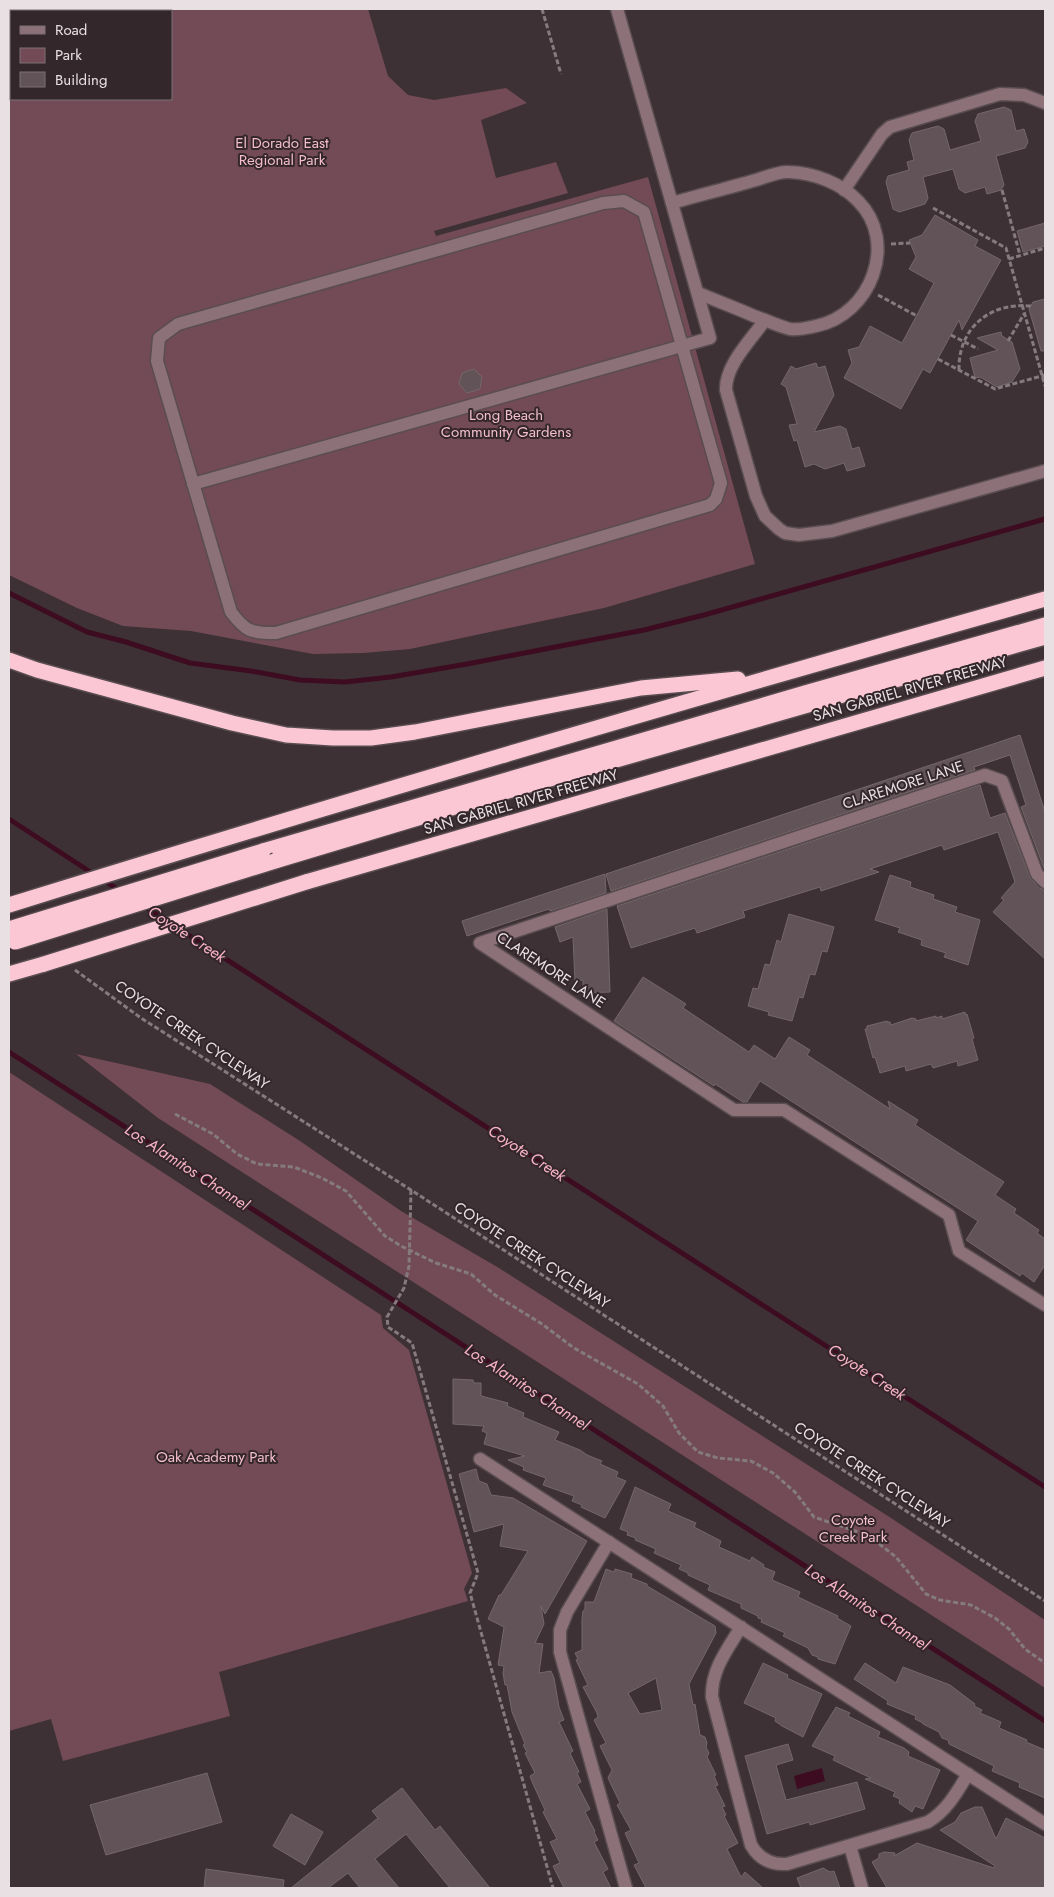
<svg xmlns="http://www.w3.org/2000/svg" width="1054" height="1897" font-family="Jost,sans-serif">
	<rect width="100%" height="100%" fill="#3e3135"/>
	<g fill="#724b56" fill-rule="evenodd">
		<path d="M9,9h359l20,67 20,19 26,5 72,-12 21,15 -46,17 15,58 60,-16 12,31 -134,38 2,5 212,-59 107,387 -151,44 -194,41 -47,4 -50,1 -122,-23 -68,-5 -46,-18 -68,-33zM11,11h160v88h-160z"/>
		<path d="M76,1054l134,30 90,57 101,70 98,57 392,250 154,102v68l-887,-570z"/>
		<path d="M9,1072l372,243 2,13 26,22 63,223 -8,16 4,12 -249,71 11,44 -167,45 -12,-42 -42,12z"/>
	</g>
	<path fill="#3d0c20" d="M822,1768l3,13 -28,8 -3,-13z"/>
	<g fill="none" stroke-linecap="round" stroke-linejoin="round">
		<g stroke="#3d0c20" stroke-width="5">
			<path d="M9,593l78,39 39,10 64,21 61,8 49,9 45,2 46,-5 76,-13 177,-34 60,-15 341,-96"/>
			<path d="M9,819l86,56"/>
			<path d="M102,879l18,12"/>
			<path d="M142,905l26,17"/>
			<path d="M176,927l869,560"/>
			<path d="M9,1052l1036,669"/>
		</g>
	</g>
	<g fill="#615357" stroke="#75666a" fill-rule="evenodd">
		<path d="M1004,107l7,3 5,21 8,-2 4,13 -3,6 -29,8 8,29 -3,5 -14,4 -2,-7 -20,6 -6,-4 -6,-20 -30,8 5,21 -3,6 -26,8 -6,-3 -7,-27 2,-6 21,-6 -2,-8 7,-2 -5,-20 3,-7 26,-7 6,3 6,21 31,-9 -6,-20 3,-7z"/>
		<path d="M935,215l43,25 -3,6 26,14 -39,70 -3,-10 -29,53 -7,-4 -22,40 -57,-31 8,-15 -4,-13 11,-3 11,-21 32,17 32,-60 -25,-14 7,-12 -7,-17 13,-5z"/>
		<path d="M1045,223v23l-22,6 -6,-21z"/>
		<path d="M1045,299v52h-4l-12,-42 4,-7z"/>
		<path d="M1001,332l1,4 10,6 8,27 -8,13 -15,5 -17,-10 -5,1 -5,-20 28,-8 -21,-12z"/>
		<path d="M816,363l2,5 7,-2 9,29 -20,37 26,-6 6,3 6,20 7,-2 6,19 -18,5 -3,-8 -19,6 -11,-5 -9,3 -8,-27 -3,1 -5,-16 8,-1 -11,-37 -5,-3 10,-18 5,3z"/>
		<path d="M474,369l8,8 -2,12 -13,4 -8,-9 3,-11z"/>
		<path d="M1020,735l25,77v59l-24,-64 5,-2 -16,-50 -36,12 1,3 -364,121 -5,-17z"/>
		<path d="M980,785l10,33 15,-5 25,64 9,11 6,2v69l-52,-47 11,-12 -3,-2 14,-16 -17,-50 -54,18 -2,-5 -72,24 9,3 -58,19 -1,-4 -77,24 2,6 -48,16 -2,-5 -64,20 -14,-42z"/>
		<path d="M605,874l1,19 -56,18 -1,-2 -82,27 -5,-15z"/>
		<path d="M890,875l21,7 -1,5 24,8 -1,4 24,8 -2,5 25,8 -12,45 -24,-8 2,-4 -25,-8 1,-5 -24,-8 2,-4 -25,-8z"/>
		<path d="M607,909l3,83 -27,1v-13l-8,1 -2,-44 -13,5 -5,-15z"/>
		<path d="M789,914l45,13 -7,25 -5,-1 -7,24 -5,-1 -7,24 -4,-1 -7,24 -24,-6 1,-3 -21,-6 5,-18 5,1 7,-25 5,1 7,-25 4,2z"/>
		<path d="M643,977l43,27 -3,4 66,44 5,-7 21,14 14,-22 21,13 -3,5 83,54 -2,-8 30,19 -3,5 89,57 -9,13 21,14 -2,4 25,17 -2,3 8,6v26l-11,17 -12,-9 -2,3 -54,-36 12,-19 -218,-140 -13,21h-4l-28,-18 -1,2 -100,-65z"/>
		<path d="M965,1012v3l2,-1 7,24 -2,1 6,21 -20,6 -1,-5 -24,7 -2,-4 -25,7 -1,-5 -25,7 -5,-16 -2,1 -8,-29h2v-3l20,-5v1h3l1,3 21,-7 4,1v2l20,-5v2l6,-2v3z"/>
		<path d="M453,1379l20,1 1,3h7v13l27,7 -1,3 17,7 -1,4 36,15 -4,8 25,10 7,5 15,6 -2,3 18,8 -2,5 10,4 -21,37 -24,-11 1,-2 -10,-4 2,-5 -31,-11 3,-7 -23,-8 1,-3 -16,-7 17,-4 -41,-12 3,-11 -5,-2 2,-5 -31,-2z"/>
		<path d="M476,1469l3,12 8,3 4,11 22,3 74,43 -42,73 -4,-8 3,18 -9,19 8,1 -4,29 12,-2 3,7 5,29 5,13 -5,2 14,29 -3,2 9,19 -2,1 4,9 -4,2 13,25 -5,3 10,19 -1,1 4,8 -4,2 14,27 -5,3 8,16h-47l-11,-22 7,-3 -10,-21 7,-3 -14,-27 2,-2 -12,-26 -3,-8 5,-3 -10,-20 2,-1 -4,-7 2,-1 -13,-32 -5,-27h-2l-2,-12 1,-7 -6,-1 6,-38 -16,-8 11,-24h2l27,-44 -28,-5 4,-22 -30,8 -15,-58z"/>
		<path d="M635,1487l36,17 -3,7 28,12 -2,4 27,14 -2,6 31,14 2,-4 12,8 -1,2 12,5 -3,8 28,12 -2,5 40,19 -1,2 14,8 -16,38 -17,-5v-2l-6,-2 -4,-7 -25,-12 2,-3 -24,-11 1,-3 -4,-1v-2l-17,-8v-4l-33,-14 2,-5 -22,-10v-2l-9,-4 2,-4 -27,-12 2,-4 -21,-9 1,-2 -9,-3 1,-3 -8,-3z"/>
		<path d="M606,1569l8,3 1,-3 17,5 -1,4 16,6v2l68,40 1,7 -27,51 4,21 2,-1 5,31 5,2 2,6 -1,4 3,6 -2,4 9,18 -2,1 4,9 -3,1 10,20 -3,1 4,8 -2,1 14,27 -11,6 14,28 4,-5 18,16h-117l-12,-23 5,-2 -14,-30 6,-3 -14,-25 3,-2 -12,-25 4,-8 -12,-24 6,-3 -12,-23 4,-3 -1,-4 -14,-26 5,-2 -12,-25 2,-1 -3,-6 7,-3v-31l1,-8 2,-1v-8h9zM656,1678l6,32 -22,4 -12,-21z"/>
		<path d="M763,1663l25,12 -1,3 35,16 -19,43 -21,-11 -7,-5 1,-3 -32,-15z"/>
		<path d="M865,1663l31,20 7,-16 47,18 25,19 -1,2 8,4 -2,3 21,9 -2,6 28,12 -1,2 19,8v48l-26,-11 1,-4 -28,-12 2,-5 -45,-22 -1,-4 -6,-2 -3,-6 -16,-8v-1l-8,-4 1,-3 -29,-12 1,-3 -34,-22z"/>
		<path d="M836,1707l14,6 -2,3 32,16 -2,5 26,11 5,4 -1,4 32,14 -17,39 -8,-3 -3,6 -13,-9 1,-4 -7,-3 2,-4 -30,-13 6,-1 -38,-18 2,-4 -23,-10z"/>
		<path d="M788,1744l5,16 -17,5 10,35 71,-18 8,27 -55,16 -1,-3 -42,12 -22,-78z"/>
		<path d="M207,1773l15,49 -116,33 -16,-50z"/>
		<path d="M402,1788l33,42 5,-4 50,62h-40l-44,-54 -31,25 24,29h-39l-12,-15 -20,15h-37l87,-70 -6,-7z"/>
		<path d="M975,1807h7l14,32 10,-21 39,20v50h-158l-15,-26 7,-4v-4l5,-2 11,1 -1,3 23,-13 77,25 1,-2 -55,-36 15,-8 6,-9z"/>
		<path d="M291,1814l32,18 -18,33 -32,-19z"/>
		<path d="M823,1868l7,4 4,-1 6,17h-39l-4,-10z"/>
		<path d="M206,1869l78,11 -1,8h-79z"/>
	</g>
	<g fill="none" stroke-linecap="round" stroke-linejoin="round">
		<defs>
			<g id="minor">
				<path d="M844,190l38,-56 8,-7 110,-33 24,1 21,8"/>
				<path d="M624,201l20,11 77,271 -5,16 -6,6 -434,128c-25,0 -30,-1 -45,-21l-74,-251 2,-23 19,-14 425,-121z"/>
				<path d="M672,203c28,-8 56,-15 84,-23 10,-3 23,-9 33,-8 25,1 52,11 69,29 41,41 13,114 -42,125 -8,2 -18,4 -26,3 -12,-3 -24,-9 -36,-13 -18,-8 -37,-15 -56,-23"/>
				<path d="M765,320c-14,20 -40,45 -39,70l30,106 9,20 14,13 6,4 14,2 33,-4 213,-60"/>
				<path d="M193,484l517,-146 -93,-329"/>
				<path d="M1045,882l-8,-8 -35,-93 -17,-6 -505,168 254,167h50l165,105 10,36 86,54"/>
				<path d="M480,1459l565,365"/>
				<path d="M609,1542l-42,70 -7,18v22l66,236"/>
				<path d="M741,1627c-14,23 -30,43 -29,70l39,148c8,14 20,20 36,19l141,-42c19,-12 28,-28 40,-48"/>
				<path d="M850,1846l12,42"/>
			</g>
			<g id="highway">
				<path d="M9,660l28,10 195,53 54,12 47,3h38l44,-6 226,-44 97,-9"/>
				<path d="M263,851l542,-158 240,-68"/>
				<path d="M275,861l226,-68 544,-156"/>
				<path d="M306,882l739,-214"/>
				<path d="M9,905c344,-107 689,-208 1036,-306"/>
				<path d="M9,974l35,-10"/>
			</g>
		</defs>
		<use href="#minor" stroke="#594d51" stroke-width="15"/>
		<use href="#highway" stroke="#594d51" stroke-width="18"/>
		<g stroke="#857b7e" stroke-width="3" stroke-dasharray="5 2.5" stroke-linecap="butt">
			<path d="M542,9l19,65"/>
			<path d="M1002,190l18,65"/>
			<path d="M933,208l73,40 39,138"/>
			<path d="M891,244l19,-1"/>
			<path d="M1009,259l36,-11"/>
			<path d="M878,295l39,21"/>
			<path d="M951,335l27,14"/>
			<path d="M1008,341l16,-27"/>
			<path d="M938,359l57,30 50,-14"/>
			<path d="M959,370c-1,-42 31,-68 72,-64"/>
			<path d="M75,970l66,48 270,172 634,411"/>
			<path d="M175,1114l38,20 24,20 20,10 37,3 28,11 24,13 39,45 16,10 35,17 35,11 24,21 47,29 32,24 64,36 25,22 16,27 19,19 20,6 33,3 22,12 22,19 19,25 47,16 17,10 18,14 30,37 14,6 31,5 24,13 14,11 16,20 20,14"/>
			<path d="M411,1190l-2,76 -5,22 -17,29 1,10 24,16 66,230 -8,20 83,295"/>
		</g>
		<use href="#minor" stroke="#8c7178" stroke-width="12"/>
		<use href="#highway" stroke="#fbc7d5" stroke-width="15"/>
		<defs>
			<g id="highway-bridge">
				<path d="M9,929l254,-78"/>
				<path d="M15,942l260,-81"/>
				<path d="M44,964l262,-82"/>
			</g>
		</defs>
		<use href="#highway-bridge" stroke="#594d51" stroke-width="18" stroke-linecap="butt"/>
		<use href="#highway-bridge" stroke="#fbc7d5" stroke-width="15"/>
	</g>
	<g text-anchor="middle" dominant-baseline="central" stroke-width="4" stroke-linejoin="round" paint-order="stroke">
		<g font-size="15" fill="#f4becd" stroke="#34272b">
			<text x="282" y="143">El Dorado East<tspan x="282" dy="17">Regional Park</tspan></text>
			<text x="506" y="415">Long Beach<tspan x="506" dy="17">Community Gardens</tspan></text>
			<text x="216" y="1457">Oak Academy Park</text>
			<text x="853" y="1520">Coyote<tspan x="853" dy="17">Creek Park</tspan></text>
		</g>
		<g font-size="15" fill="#e8e0e2" stroke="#34272b">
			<text transform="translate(910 689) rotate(-16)">SAN GABRIEL RIVER FREEWAY</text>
			<text transform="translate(903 785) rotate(-18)">CLAREMORE LANE</text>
			<text transform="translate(521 802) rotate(-16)">SAN GABRIEL RIVER FREEWAY</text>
			<text transform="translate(551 970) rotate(33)">CLAREMORE LANE</text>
			<text transform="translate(192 1035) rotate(34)">COYOTE CREEK CYCLEWAY</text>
			<text transform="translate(532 1255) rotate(33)">COYOTE CREEK CYCLEWAY</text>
			<text transform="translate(872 1475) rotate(33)">COYOTE CREEK CYCLEWAY</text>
		</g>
		<g font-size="16" font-style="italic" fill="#f9b3c7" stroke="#34272b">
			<text transform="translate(187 934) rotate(33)">Coyote Creek</text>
			<text transform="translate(527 1153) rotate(33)">Coyote Creek</text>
			<text transform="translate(187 1167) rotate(33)">Los Alamitos Channel</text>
			<text transform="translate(867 1372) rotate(33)">Coyote Creek</text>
			<text transform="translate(527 1387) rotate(33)">Los Alamitos Channel</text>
			<text transform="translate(867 1607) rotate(33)">Los Alamitos Channel</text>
		</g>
	</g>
	<rect width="1054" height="1897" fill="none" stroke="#e8e0e2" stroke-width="20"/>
	<rect x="10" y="10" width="162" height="90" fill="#34272b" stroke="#7c7174"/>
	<rect x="20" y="26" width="25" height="8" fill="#8c7178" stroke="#7c7174"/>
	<text x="55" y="35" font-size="15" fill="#e8e0e2">Road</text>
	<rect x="20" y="48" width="25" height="15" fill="#724b56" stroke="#7c7174"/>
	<text x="55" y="60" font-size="15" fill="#e8e0e2">Park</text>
	<rect x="20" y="72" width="25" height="15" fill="#615357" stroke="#7c7174"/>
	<text x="55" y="85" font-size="15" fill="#e8e0e2">Building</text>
</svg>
